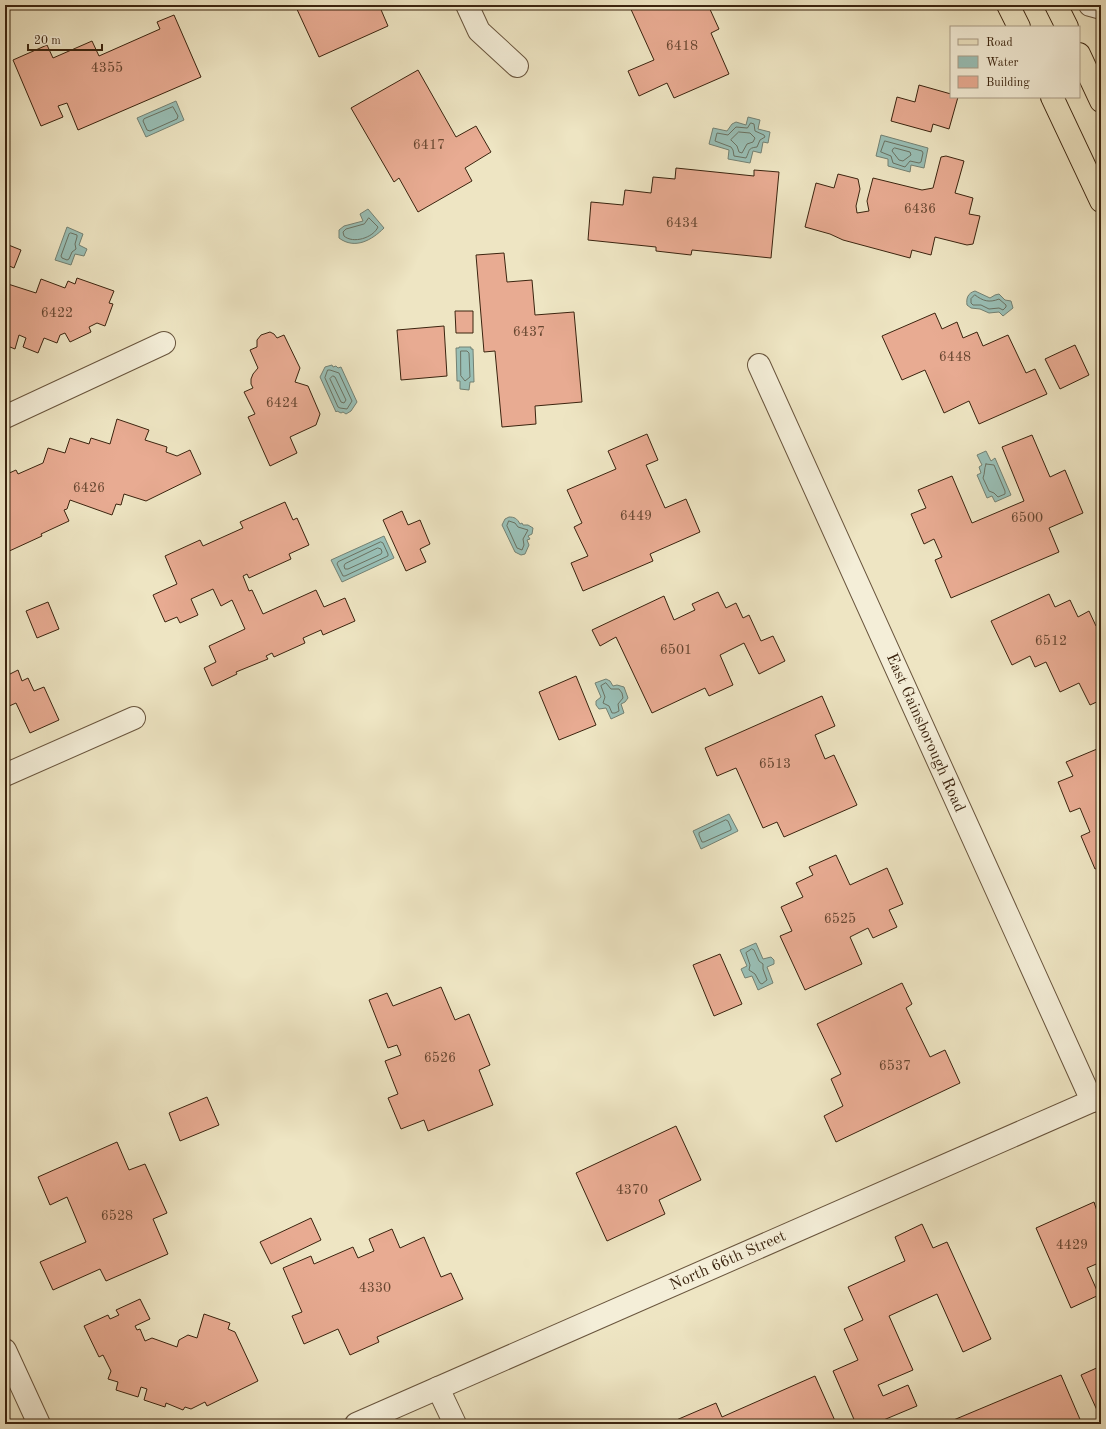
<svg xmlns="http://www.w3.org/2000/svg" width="1106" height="1429" font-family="'Old Standard TT',serif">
	<rect width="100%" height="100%" fill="#eee5c3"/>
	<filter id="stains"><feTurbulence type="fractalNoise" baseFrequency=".005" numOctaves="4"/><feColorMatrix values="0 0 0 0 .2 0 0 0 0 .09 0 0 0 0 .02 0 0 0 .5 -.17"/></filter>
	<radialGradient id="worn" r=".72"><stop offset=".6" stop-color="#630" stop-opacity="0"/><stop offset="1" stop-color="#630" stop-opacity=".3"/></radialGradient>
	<g fill="#99bfb6" stroke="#738173">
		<path d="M176,101l8,19 -38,17 -9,-19z"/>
		<path d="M748,117l12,3 -2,9 12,3 -2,11 -5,-1 -2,11 -8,-2 -3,12 -22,-4 1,-9 -20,-6 4,-16 14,3 5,-7 4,-2 10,3z"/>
		<path d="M881,135l47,13 -4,20 -13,-3 -1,7 -22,-6v-7l-12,-3z"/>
		<path d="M368,209l16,19c-12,12 -29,22 -45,10v-8l5,-4 19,-5 -3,-7z"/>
		<path d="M67,227l16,7 -4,11 8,4 -3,7 -9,-2 -4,11 -16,-5z"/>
		<path d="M975,291l15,7 5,-3 4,-1 6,6 6,1 2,7 -10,8 -4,-4 -10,1 -9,-4 -9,-1 -4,-3c-1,-7 1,-12 8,-14z"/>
		<path d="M459,347h12v2h2l1,33h-4l-1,8 -9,-1v-8h-3l-1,-33h3z"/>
		<path d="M332,365l1,2 3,-1 2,2 3,-1 16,35 -6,9 -5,3 -3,-2 -2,1 -4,-2 -1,1 -16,-35 5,-10z"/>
		<path d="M986,451l5,10 4,-3 16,37 -16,7 -3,-6 -5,2 -10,-23 4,-2 -2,-6 3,-2 -5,-10z"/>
		<path d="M509,517c5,0 8,1 11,7l2,-1 1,2h5l5,3 -1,6 -4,2 2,3 -3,1 2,5 -4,9 -4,1 -6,-3 -13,-27 3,-6z"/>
		<path d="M384,536l10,22 -52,24 -11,-22z"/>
		<path d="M606,679l4,2 3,5 4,-1 7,2 4,11 -3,4 -4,2 3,9 -13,6 -5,-11 -7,1 -3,-4v-4l5,-4 -6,-14z"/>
		<path d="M729,814l9,17 -37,18 -8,-18z"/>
		<path d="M756,943l7,16 8,-2 3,3v4l-7,3 6,16 -15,7 -6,-14 -7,2 -4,-9 6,-3 -7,-16z"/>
	</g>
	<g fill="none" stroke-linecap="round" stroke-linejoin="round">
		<g stroke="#6a7262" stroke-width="1">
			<path d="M173,107l5,9 -1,3 -27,12 -3,-1 -4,-9 1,-2z"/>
			<path d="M751,123l3,1 1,7 9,4 1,2 -5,3 -3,7c-10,1 -7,4 -11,11l-12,-2 -1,-6 -2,-3 -16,-6 2,-8 11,2 8,-8 11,1z"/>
			<path d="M739,132l11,1 5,5 -2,4 -6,2 -5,9 -3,-1 -2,-6 -6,-6z"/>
			<path d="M885,141l37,10 1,2 -2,9 -2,1 -9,-2 -5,6 -12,-4 -2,-7 -10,-4z"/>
			<path d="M895,148l15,4 1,3 -8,6 -4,-1 -7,-9 1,-2z"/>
			<path d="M369,218l9,9c-5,11 -25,17 -34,9l-1,-4 3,-3 18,-5z"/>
			<path d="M71,233l6,2v2l-2,7 1,5 -4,3 -3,7 -2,1 -5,-2 -1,-2 8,-22z"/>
			<path d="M975,295c8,6 14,8 24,4l7,6v2l-3,3 -4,-2 -10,1 -8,-4h-8l-2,-2v-4z"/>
			<path d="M461,351h6l2,2 1,24 -5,4 -4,-5z"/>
			<path d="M328,370h2l9,3 13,28 -5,8 -7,-1 -2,-1 -13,-29z"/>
			<path d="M333,376l2,1 11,23 -2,3 -3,-1 -11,-23z"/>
			<path d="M986,464l8,1 11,26v3l-7,3 -4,-4 -5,-2 -6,-13c2,-5 1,-9 3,-14z"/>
			<path d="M509,521l6,2 3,4 10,3 -5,9 1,6 -2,5 -5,-2 -10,-22z"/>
			<path d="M381,542l2,1 5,11v2l-43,20h-2l-6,-12 1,-2z"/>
			<path d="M378,548l3,1 1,3 -1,2 -33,15h-3l-1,-3 1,-2z"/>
			<path d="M606,683l5,6h8l3,4 1,5 -5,6 1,7 -4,2h-3l-3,-7 -6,-3 2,-6 -4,-11z"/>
			<path d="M726,820l2,1 3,7v2l-27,12h-2l-3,-7v-2z"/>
			<path d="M752,949l2,1 5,11 4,3v5l4,11 -5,4 -2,-1 -5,-9 -6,-4 1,-5 -4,-12z"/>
		</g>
	</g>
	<g fill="#e8ab92" stroke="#3b240f">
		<path d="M295,5h84l9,21 -69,31z"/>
		<path d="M629,5h79l11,24 -8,4 18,41 -55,24 -7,-15 -28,13 -11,-25 26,-11z"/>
		<path d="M174,15l27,62 -123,53 -11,-27 -9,3 5,11 -22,9 -28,-66 34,-15 6,13 39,-17 7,15 61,-27 -3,-7z"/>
		<path d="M418,70l38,67 20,-11 15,26 -26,16 7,13 -54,31 -19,-34 -5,4 -43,-74z"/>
		<path d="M919,85l32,9v3h7l-9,32 -16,-5 -2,8 -40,-11 6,-24 18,5z"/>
		<path d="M946,156l18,5 -9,32 18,5 -4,16 11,2 -7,28 -6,1 -32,-8 -4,18 -19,-5 -2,8 -67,-18 -13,-6 -25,-7 11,-44 18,5 4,-14 20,5 2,10 -4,17 1,7 12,-2 -2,-10 6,-23 49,12 11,-2 8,-31z"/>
		<path d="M676,168l78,8v-6l25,2 -8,86 -79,-8 -1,5 -35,-4v-4l-68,-7 3,-38 32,3 2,-15 26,3 2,-16 22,2z"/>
		<path d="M6,244l15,6 -7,18 -7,-3 -2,1z"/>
		<path d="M504,253l3,29 25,-2 3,35 39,-3 8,90 -47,4 1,18 -34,3 -7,-76 -11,1 -8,-97z"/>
		<path d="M77,278l37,13 -5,12 4,1 -8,22 -8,-3 -8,4 2,5 -21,10 -5,-9 -5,2 -3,8 -13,-5 -6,15 -15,-6 3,-9 -7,-3 -4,14 -10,-4v-52l3,-9 28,9 5,-14 24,9 3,-7 7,3z"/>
		<path d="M455,311h18v22h-17z"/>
		<path d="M935,313l7,16 15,-7 6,16 14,-6 6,14 25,-11 18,38 9,-4 12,25 -68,30 -10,-23 -25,12 -19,-43 -23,10 -20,-44z"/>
		<path d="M444,326l3,50 -46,4 -4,-50z"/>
		<path d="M270,332l4,2 3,4 7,-3 16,33 -5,14 13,4 12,28 -4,11 -26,12 7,16 -27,13 -22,-49 7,-3 -11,-22 9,-4 -2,-4v-5l2,-5 5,-6 -8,-18 7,-3v-7l4,-5z"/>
		<path d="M1075,345l14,30 -29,14 -15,-30z"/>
		<path d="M117,419l32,11 -4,10 22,7 -1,5 11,4 13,-6 11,24 -55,27 -22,-7 -3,11 -5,-1 -4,11 -42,-15 -3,9 -3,1 5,11 -28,13 1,2 -37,17v-78l11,-5 2,4 25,-11 5,-15 17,5 5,-15 19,6 2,-6 19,6z"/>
		<path d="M647,434l11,26 -12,5 19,43 21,-9 14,33 -50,22 3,7 -70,30 -12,-28 17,-7 -14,-29 8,-4 -15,-33 49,-21 -8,-18z"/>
		<path d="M1032,435l18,42 15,-7 18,43 -34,15 10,24 -108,46 -16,-38 7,-3 -8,-18 -10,5 -13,-30 15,-6 -8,-18 34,-14 20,47 52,-22 -22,-54z"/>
		<path d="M285,502l8,18 4,-2 12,27 -20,9 2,5 -42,19 -2,-4 -4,2 6,15 3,-1 11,24 53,-24 8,17 21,-9 10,23 -32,14 -2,-5 -18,8 2,5 -31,14 -2,-4 -6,3 2,3 -32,13 1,2 -25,12 -8,-18 12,-6 -7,-16 36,-17 -13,-29 -11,6 -8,-17 -22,10 7,16 -18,8 -3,-6 -12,5 -12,-27 24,-11 -12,-28 35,-16 3,6 40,-18 -3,-6z"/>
		<path d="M402,511l6,14 12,-5 10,24 -10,5 6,13 -20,9 -23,-51z"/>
		<path d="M718,592l8,16 10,-5 7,15 6,-3 12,26 12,-5 12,25 -26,13 -15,-31 -24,12 13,30 -24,11 -4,-8 -53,25 -36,-76 -16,9 -8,-16 72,-34 10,24 21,-10 -3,-6z"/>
		<path d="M1049,594l6,13 15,-7 8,17 11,-6 7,15 5,-2v76l-11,5 -11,-22 -19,9 -14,-30 -11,5 -5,-11 -18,9 -21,-44z"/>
		<path d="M48,602l11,27 -22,9 -11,-27z"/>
		<path d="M18,670l4,11 6,-3 6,13 10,-4 15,33 -29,13 -14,-30 -9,4 1,2 -3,2v-30l3,-2 -2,-3z"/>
		<path d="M576,676l20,49 -37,15 -20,-48z"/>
		<path d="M822,696l13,30 -20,9 10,24 9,-4 23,50 -73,32 -7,-15 -14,6 -27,-60 -19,8 -12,-28z"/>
		<path d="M1097,749l4,10v108l-6,2 -14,-33 9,-4 -10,-24 -10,4 -12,-30 15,-6 -7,-14z"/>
		<path d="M836,855l14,30 37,-17 16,36 -14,6 8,17 -24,11 -5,-10 -18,9 12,27 -57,26 -25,-54 12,-5 -11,-24 22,-10 -7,-14 17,-8 -4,-8z"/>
		<path d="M720,954l22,50 -28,12 -21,-51z"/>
		<path d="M902,983l10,21 -6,4 24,49 15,-7 15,33 -124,59 -12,-26 19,-10 -12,-27 10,-5 -24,-50z"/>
		<path d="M441,987l14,33 14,-6 21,51 -11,5 14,35 -65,26 -4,-11 -23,9 -13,-31 10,-4 -13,-33 16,-6 -4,-10 -9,3 -19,-48 18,-7 6,13z"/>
		<path d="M207,1097l12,28 -39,16 -11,-28z"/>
		<path d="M676,1126l25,54 -42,20 6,14 -58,27 -31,-68z"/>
		<path d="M117,1142l12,28 16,-6 22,49 -14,6 15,35 -62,27 -6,-12 -47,21 -13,-28 46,-20 -19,-45 -17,8 -12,-28z"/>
		<path d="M1094,1202l3,9 4,-2v53l-14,6 12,27 -28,13 -35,-80z"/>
		<path d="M311,1218l10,22 -50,24 -11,-22z"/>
		<path d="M922,1224l11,24 14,-6 44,97 -28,13 -26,-58 -48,22 24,54 -35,15 5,11 25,-11 9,21 -43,18h-18l-23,-53 25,-11 -14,-31 19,-9 -15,-33 57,-26 -10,-24z"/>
		<path d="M392,1229l8,19 24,-11 17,40 10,-4 12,26 -86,38 2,5 -29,13 -12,-26 -34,15 -12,-28 10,-4 -19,-44 28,-12 3,8 39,-17 5,11 16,-7 -5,-12z"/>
		<path d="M140,1299l10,20 -15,7 2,4 3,-1 5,12 7,-3 25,9 2,-7 9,-5 9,3 7,-24 26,9 -2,6 7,3 23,49 -51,25 -2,-4 -14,7 -6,-2 -2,3 -17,-7 -1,4 -21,-7 3,-11 -6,-2 -3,10 -22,-7 2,-8 -10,-3 3,-8 -8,-16 -4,2 -15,-31 24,-11 2,4 9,-4 -3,-5z"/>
		<path d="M1101,1366v53l-20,-44z"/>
		<path d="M1061,1375l21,49h-138z"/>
		<path d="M815,1376l21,47 -2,1h-167l49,-21 6,14z"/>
	</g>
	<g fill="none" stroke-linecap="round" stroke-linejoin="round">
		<defs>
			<g id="minor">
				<path d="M467,5l12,26 38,35"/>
				<path d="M1090,5l11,3"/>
				<path d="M759,365l333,736"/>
				<path d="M5,417l159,-74"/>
				<path d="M5,775l129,-57"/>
				<path d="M5,1350l34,74"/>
				<path d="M438,1388l17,36"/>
				<path d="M356,1424l745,-327"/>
			</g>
			<g id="major">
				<path d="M1008,5l11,22"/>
				<path d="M1056,5l11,22"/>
				<path d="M1079,54l22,47"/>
				<path d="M1052,97l49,104"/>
			</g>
		</defs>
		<use href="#minor" stroke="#68543c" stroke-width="24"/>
		<use href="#major" stroke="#3b240f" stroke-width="24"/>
		<use href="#minor" stroke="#f4eed8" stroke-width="22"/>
		<use href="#major" stroke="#eee5c3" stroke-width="22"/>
	</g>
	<g text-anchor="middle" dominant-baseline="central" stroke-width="4" stroke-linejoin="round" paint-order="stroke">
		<g font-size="14" fill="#664630">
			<text x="682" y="46">6418</text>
			<text x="107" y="68">4355</text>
			<text x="429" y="145">6417</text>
			<text x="920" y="209">6436</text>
			<text x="682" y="223">6434</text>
			<text x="57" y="313">6422</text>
			<text x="529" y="332">6437</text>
			<text x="955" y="357">6448</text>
			<text x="282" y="403">6424</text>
			<text x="89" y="488">6426</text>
			<text x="636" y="516">6449</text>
			<text x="1027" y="518">6500</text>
			<text x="1051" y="641">6512</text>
			<text x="676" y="650">6501</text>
			<text x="775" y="764">6513</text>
			<text x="840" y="919">6525</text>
			<text x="440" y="1058">6526</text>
			<text x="895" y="1066">6537</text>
			<text x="632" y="1190">4370</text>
			<text x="117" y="1216">6528</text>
			<text x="1072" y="1245">4429</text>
			<text x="375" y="1288">4330</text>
		</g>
		<g font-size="16" fill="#3b240f" stroke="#f4eed8">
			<text transform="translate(925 733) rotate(66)">East Gainsborough Road</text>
			<text transform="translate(728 1261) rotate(-24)">North 66th Street</text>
		</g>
	</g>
	<rect width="1106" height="1429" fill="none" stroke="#eee5c3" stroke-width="20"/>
	<rect x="6" y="6" width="1094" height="1417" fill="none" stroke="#3b240f" stroke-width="2"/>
	<rect x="10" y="10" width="1086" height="1409" fill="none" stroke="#3b240f"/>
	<rect x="950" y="26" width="130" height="72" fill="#f4eed8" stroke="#aa9d88"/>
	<rect x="958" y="39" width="20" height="6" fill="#eee5c3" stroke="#aa9d88"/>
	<text x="986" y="46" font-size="12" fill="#3b240f">Road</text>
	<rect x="958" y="56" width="20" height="12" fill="#99bfb6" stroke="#aa9d88"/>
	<text x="986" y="66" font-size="12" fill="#3b240f">Water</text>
	<rect x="958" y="76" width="20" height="12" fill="#e8ab92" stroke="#aa9d88"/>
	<text x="986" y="86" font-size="12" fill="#3b240f">Building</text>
	<path d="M28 44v6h74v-6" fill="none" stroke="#3b240f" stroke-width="2"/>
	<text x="34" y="44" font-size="12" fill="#3b240f" stroke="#f4eed8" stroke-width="3" paint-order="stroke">20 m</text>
	<rect width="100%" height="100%" filter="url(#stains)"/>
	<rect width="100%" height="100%" fill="url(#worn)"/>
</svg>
